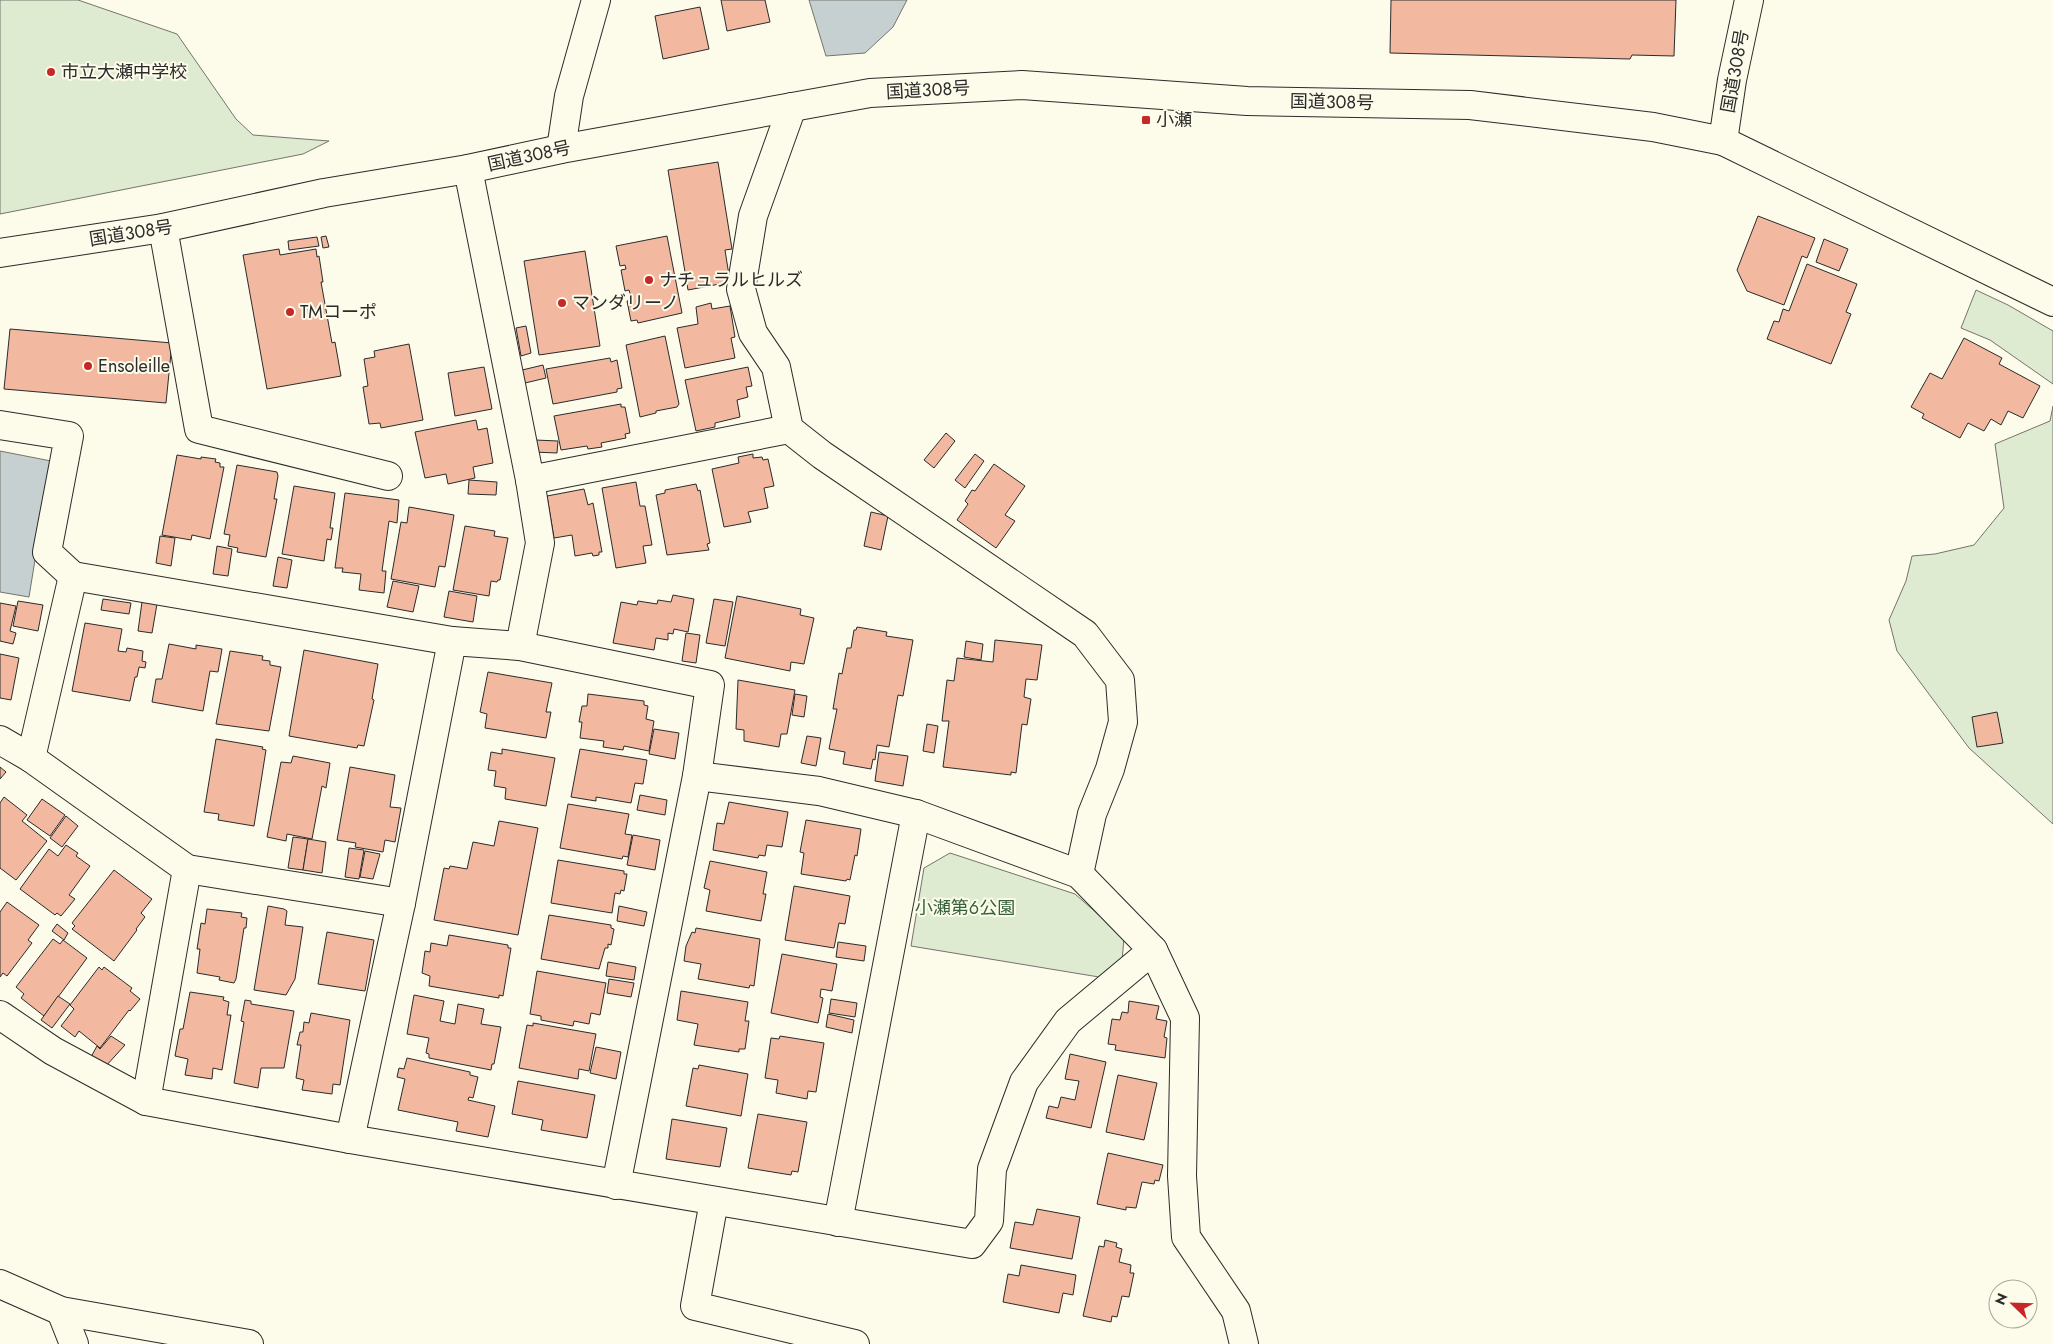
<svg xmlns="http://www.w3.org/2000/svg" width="2053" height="1344" font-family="Jost,'Noto Sans JP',sans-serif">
	<rect width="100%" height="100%" fill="#fdfbea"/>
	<g fill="#deebd1" stroke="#74746e">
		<path d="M0,0h78l99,34 59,85 17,16 76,6 -26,13 -303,60z"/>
		<path d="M1976,290l32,15 45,26v53l-63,-44 -29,-12z"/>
		<path d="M2053,406v418l-84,-76 -72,-97 -8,-31 17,-39 6,-25 23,-2 39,-9 30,-37 -9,-64 55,-23z"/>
		<path d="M950,853l125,41 49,43 -2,25 -23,15 -188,-31 13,-78z"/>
	</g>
	<g fill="#c7d0d0" stroke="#74746e">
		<path d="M809,0h98l-14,27 -28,26 -39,3z"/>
		<path d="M0,451l51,10 -22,136 -29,-5z"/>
	</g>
	<g fill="#f2b8a0" stroke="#2b2b2b">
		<path d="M721,0h44l5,22 -43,9z"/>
		<path d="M1391,0h285l-2,56 -42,-1 -2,4 -240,-6z"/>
		<path d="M700,7l9,42 -46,10 -8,-43z"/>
		<path d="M718,162l14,87 -7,1 5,32 -42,8 -20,-120z"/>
		<path d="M1758,216l57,22 -8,20 -5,-2 -18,49 -37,-14 -10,-21z"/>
		<path d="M326,236l3,11 -6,1 -2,-11z"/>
		<path d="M667,236l15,77 -44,10 -1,-3 -6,1 -4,-20 5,-1 -3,-10 -4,1 -4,-21 5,-1 -1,-4 -5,1 -4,-20z"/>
		<path d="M317,237l2,9 -30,4 -1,-9z"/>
		<path d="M1824,239l24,10 -9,22 -23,-9z"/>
		<path d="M279,249l1,6 36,-6 1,8 2,-1 4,26h-2l11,61 3,-1 6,34 -74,13 -24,-134z"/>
		<path d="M585,251l15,95 -61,9 -15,-94z"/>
		<path d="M1807,264l50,20 -11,28 5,2 -20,50 -64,-25 7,-18 5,1 4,-13 6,2z"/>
		<path d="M711,303l1,6 18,-3 5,31 -4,1 4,20 -50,10 -8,-40 21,-4 -2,-17z"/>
		<path d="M526,326l5,27 -10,3 -5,-28z"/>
		<path d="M10,329l162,14 -6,60 -162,-14z"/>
		<path d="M665,336l14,68 -2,3 -21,4v2l-16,4 -14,-72z"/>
		<path d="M1964,338l38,20 -3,6 41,22 -17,32 -15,-7 -7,14 -10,-6 -7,12 -16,-8 -8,15 -38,-20 2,-4 -13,-7 19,-34 12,6z"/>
		<path d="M409,344l14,76 -42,8 -1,-5 -11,1 -6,-37 5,-1 -4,-27 11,-2 -1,-6z"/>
		<path d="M610,358l1,4 6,-2 5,28 -5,1v3l-64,12 -7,-35z"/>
		<path d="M543,365l3,13 -25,6 -3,-13z"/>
		<path d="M484,367l8,42 -37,7 -7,-43z"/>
		<path d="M748,367l4,19 -6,1 2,10 -11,3 3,17 -25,6v4l-19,4 -11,-51z"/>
		<path d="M621,404v3h4l5,26 -5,1 1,4 -25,5 1,4 -14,2 -1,-3 -26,4 -7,-34z"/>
		<path d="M476,420l2,10 9,-2 6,35 -20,4 2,11 -27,6 -2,-10 -21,4 -10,-46z"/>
		<path d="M946,433l9,8 -21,27 -10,-8z"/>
		<path d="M535,440l23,1 -1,12 -24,-1z"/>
		<path d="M753,454v4l9,-1 1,3 5,-1 6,27 -10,2 4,20 -20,4 3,10 -27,5 -12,-58 27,-6 -1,-6z"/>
		<path d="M975,454l9,7 -19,27 -10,-8z"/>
		<path d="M177,455l24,4v-2l15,2 -1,3 5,1v4h4l-14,72 -18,-4 -1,5 -29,-5z"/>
		<path d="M994,464l31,22 -20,29 10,6 -19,27 -39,-28 11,-16 -3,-3 7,-11 3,1z"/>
		<path d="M237,465l40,7 1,4 -4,23h3l-11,58 -29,-5 1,-4 -10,-2 2,-11 -6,-1z"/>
		<path d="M469,480l28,2 -1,13 -28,-1z"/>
		<path d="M636,482l4,24h5l7,39 -9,1 3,17 -30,5 -14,-80z"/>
		<path d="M696,484l2,7 2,-1 10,53 -3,1 2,6 -42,5 -11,-60 9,-2v-3z"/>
		<path d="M294,486l41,7 -5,35h3l-2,12 -4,-1 -3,22 -42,-7z"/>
		<path d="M584,489l4,16 5,-2 9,49h-3v3l-6,1 -1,-3 -17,3 -3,-21 -18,3 -7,-42z"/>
		<path d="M345,493l54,7 -2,23 -8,-2 -7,50h4l-2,22 -25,-3 2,-16 -19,-2 1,-4h-8z"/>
		<path d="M409,507l45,8 -9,52 -6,-1 -4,21 -44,-8 10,-57 6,1z"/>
		<path d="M871,512l17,4 -7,34 -17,-4z"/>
		<path d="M465,526l30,5 -1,5 14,2 -8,42h-2l-1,2 -6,-1 -2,15 -36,-6z"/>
		<path d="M160,536l15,2 -4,28 -15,-3z"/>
		<path d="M217,546l15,3 -4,27 -15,-2z"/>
		<path d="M278,557l14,3 -5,28 -14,-2z"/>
		<path d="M393,581l26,5 -6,26 -26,-5z"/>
		<path d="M449,591l28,5 -4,26 -29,-5z"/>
		<path d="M673,595l21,4 -6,33 -14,-3 -1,5 -5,-1v7l-12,-2 -2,12 -41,-7 8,-41 16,3 1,-4 19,3 1,-4 13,2z"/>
		<path d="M737,596l64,13 -1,6 14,3 -10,46 -13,-2 -1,9 -65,-13z"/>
		<path d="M103,599l28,4 -2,11 -28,-4z"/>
		<path d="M714,599l19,3 -8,44 -19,-3z"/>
		<path d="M18,601l25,4 -5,26 -25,-5z"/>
		<path d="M142,602l15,2 -5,29 -14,-2z"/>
		<path d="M0,603l16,3 -6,25 6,2 -3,11 -13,-3z"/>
		<path d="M85,623l37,6 -4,22 8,1 1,-4 16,3 -1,10 4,1 -1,6 -6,-1 -2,10h-2l-5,24 -58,-10z"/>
		<path d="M857,627l30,5 -1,4 27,4 -10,56 -5,-1 -9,52 -12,-2 -2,15 -2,-1 -2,10 -28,-5 2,-12 -16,-3 8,-40h-4l6,-36 3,1 5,-26h4l3,-18h2z"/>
		<path d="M686,633l14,2 -4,28 -14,-2z"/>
		<path d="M995,640l47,5 -5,35 -11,-1 -2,18 7,2 -4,26 -5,-1 -6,49 -5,-1v3l-68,-8 6,-46h-7l5,-41 7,1 3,-23 36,4z"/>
		<path d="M966,641l17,3 -2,16 -17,-3z"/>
		<path d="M169,644l27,5v-4l26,4 -4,23 -8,-1 -7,40 -51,-9 4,-23h6z"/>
		<path d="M304,650l74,14 -6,35 2,1 -10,46 -6,-1 -1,3 -68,-12z"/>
		<path d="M230,651l33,5 -1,4 8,1v4l11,2 -12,64 -53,-7z"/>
		<path d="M0,654l19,4 -8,42 -11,-2z"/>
		<path d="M488,672l64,11 -6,29h5l-5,26 -61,-10 2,-14 -7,-2z"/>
		<path d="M738,680l57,10 -8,44h-6l-2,13 -35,-6v-11l-8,-1z"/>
		<path d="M588,694l56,7v4l4,1 -2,13 8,2 -5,30 -25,-5 -1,4 -20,-3 1,-6 -24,-3 2,-16h-3l3,-16h5z"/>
		<path d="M795,694l12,2 -3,21 -12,-2z"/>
		<path d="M1997,712l6,31 -26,4 -5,-30z"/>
		<path d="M927,724l11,2 -4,27 -11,-2z"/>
		<path d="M654,729l25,4 -4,26 -26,-5z"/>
		<path d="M807,736l14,2 -5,28 -15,-3z"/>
		<path d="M216,739l47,8 -1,2 4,1 -12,76 -36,-6 1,-6 -15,-2z"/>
		<path d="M502,749l53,9 -9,48 -41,-7 1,-11 -12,-2 2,-15 -8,-1 3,-18 11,2z"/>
		<path d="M580,749l67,11 -4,24 -8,-1 -4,20 -35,-6v4l-25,-4z"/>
		<path d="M879,752l29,4 -5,30 -28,-5z"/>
		<path d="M293,756l37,7 -4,25 -4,-2 -10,53 -25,-5 -1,7 -19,-4 14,-75 10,1z"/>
		<path d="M0,767l6,5 -6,7z"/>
		<path d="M350,767l45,8 -5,32 11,1 -6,34 -10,-2 -2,12 -28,-5 1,-4 -19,-3z"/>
		<path d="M640,795l27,5 -2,15 -28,-5z"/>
		<path d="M4,797l23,18 -5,6 25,20 -31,39 -16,-12v-65z"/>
		<path d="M42,799l23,16 -15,21 -23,-16z"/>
		<path d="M729,802l59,10 -6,35 -15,-2 -2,11 -6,-1 -1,3 -45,-8 4,-27 7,1z"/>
		<path d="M568,804l61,10 -4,20 7,1 -4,22 -5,-1 -1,3 -62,-11z"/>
		<path d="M66,816l12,10 -16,21 -12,-9z"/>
		<path d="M806,820l55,9 -4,27 -2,-1 -5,25 -3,-1 -1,2 -45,-7 3,-21 -4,-1z"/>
		<path d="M499,821l39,7 -20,107 -84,-15 10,-52 5,1 1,-3 17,3 6,-27 21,4z"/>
		<path d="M633,835l27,5 -5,30 -28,-5z"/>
		<path d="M293,837l15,2 -5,31 -15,-2z"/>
		<path d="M308,839l18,3 -4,31 -19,-3z"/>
		<path d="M66,845l12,8 -2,3 14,10 -21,29 6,4 -14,17 -4,-3 -2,2 -35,-26 29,-40 9,7z"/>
		<path d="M349,848l15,2 -5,29 -14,-2z"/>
		<path d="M365,851l15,3 -7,25 -13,-2z"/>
		<path d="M558,860l66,11v3h3l-3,17 -3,-1 -1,4 -5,-1 -3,20 -61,-10z"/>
		<path d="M710,861l57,11 -4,22h3l-5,27 -55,-10 4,-21 -6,-2z"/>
		<path d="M114,870l38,29 -11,14 4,4 -9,12 1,1 -23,31 -42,-32 3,-3 -3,-3z"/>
		<path d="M794,886l56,10 -5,28 -6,-1 -5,25 -49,-8z"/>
		<path d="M7,902l32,23 -11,15 4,3 -25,33 -4,-3 -3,4v-65z"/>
		<path d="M268,906l16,3 3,2 -2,14 18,2 -8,52 -9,16 -32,-5z"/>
		<path d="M619,906l28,6 -3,14 -27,-5z"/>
		<path d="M207,909l35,4 -1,4 6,1 -1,10h-2l-8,51 -2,4 -15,-3 1,-3 -23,-4 3,-24h-3l4,-26 4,1z"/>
		<path d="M549,915l62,10v3l3,1 -3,16 -3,-1v4h-3l-6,21 -58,-10z"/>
		<path d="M57,924l11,9 -4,7 -12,-9z"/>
		<path d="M696,928l64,11 -6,47 -4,-1 -1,3 -51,-9 3,-15 -17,-3 2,-15 6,-14 3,1z"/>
		<path d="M327,932l47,8 -9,51 -47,-7z"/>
		<path d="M449,935l59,10v3h3l-8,48 -4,-1v3l-70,-12 1,-10 -8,-3 3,-22 5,1 1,-9 16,3z"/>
		<path d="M53,939l7,5 3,-4 24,18 -43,58 -23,-18 3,-4 -8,-7z"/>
		<path d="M838,942l28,4 -2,15 -28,-4z"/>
		<path d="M782,954l55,10 -5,27 -11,-2 -1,8 3,1 -5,25 -47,-10z"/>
		<path d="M608,962l28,5 -2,13 -28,-4z"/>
		<path d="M99,967l3,3 2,-3 28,21 -2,3 10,8 -10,12 -1,-1 -29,38 -21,-17 -4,6 -14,-11 13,-17 -4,-4z"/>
		<path d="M537,971l69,12 -6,32 -9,-2 -2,11 -15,-3 -1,5 -32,-6v-4l-11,-2z"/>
		<path d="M609,979l25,4 -3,14 -24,-4z"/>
		<path d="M681,991l67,11 -3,19h4l-4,28h-6v3l-45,-7 4,-21 -21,-4z"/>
		<path d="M190,992l34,5 -1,3 6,2 -2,13h4l-9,55 -9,-2 -1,11 -27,-4 3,-16 -13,-3 5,-27h3z"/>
		<path d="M414,995l30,6 -4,20 15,3 3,-20 26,5 -3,15 20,3 -7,37h-2l-1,6 -62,-12v-4l-3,-1 3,-15 -22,-4z"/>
		<path d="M58,996l12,8 -18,24 -11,-8z"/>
		<path d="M831,999l26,4 -2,14 -26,-4z"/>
		<path d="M245,1000l6,1v3l43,7 -10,57h-23l-3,20 -24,-5 10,-61 -3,-1z"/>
		<path d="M1129,1001l30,5 -3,13 11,2 -3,16 3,1 -2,20 -50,-8 1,-5 -8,-1 4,-25 8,1 2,-8 6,1z"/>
		<path d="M311,1013l39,7 -10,65 -7,-1 -1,10 -30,-4 2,-10 -8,-2 5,-33h-4l3,-13h3l1,-10 5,1z"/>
		<path d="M828,1014l26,6 -2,13 -26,-6z"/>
		<path d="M533,1023l63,11 -7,37 -10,-2 -1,10 -59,-11 8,-43 6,1z"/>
		<path d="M111,1036l14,9 -20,22 -14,-10 6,-11 3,3z"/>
		<path d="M780,1036l44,7 -8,49 -8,-1 -1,8 -31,-6 2,-13 -13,-2 6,-40 8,1z"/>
		<path d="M596,1047l25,5 -5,27 -26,-6z"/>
		<path d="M1070,1054l36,8 -15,66 -45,-10 3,-12 9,2 3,-11 14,3 4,-19 -14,-2z"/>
		<path d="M407,1058l63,14v3l8,2 -5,21 -4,-1 -1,3 27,6 -7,31 -32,-6 2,-9 -60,-12 7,-31 -8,-2 2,-9 5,1z"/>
		<path d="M699,1065l49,9 -7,42 -55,-10 7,-38 5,1z"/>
		<path d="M1118,1075l39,8 -13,57 -38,-8z"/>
		<path d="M518,1081l77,14 -8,43 -46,-8 2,-10 -31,-6z"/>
		<path d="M758,1114l49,8 -9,50 -6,-1 -1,4 -43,-7z"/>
		<path d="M672,1119l55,9 -7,39 -54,-8z"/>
		<path d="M1108,1153l55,12 -4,16 -4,-1 -1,4 -12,-2 -6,26 -10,-1v3l-29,-6z"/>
		<path d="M1037,1209l43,8 -8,42 -62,-11 5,-26 18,3z"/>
		<path d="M1105,1240l12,3 -1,4 6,2 -3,13 12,3 -1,8h4l-5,24 -7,-1 -5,21 -5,-1 -1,6 -28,-6 16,-70 5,1z"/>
		<path d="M1021,1265l55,10 -3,20 -10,-2 -4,20 -56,-11 5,-28 11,2z"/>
	</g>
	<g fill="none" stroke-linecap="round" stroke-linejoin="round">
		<defs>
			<g id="minor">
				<path d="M792,107l-39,109 -12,73 12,44 23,34 13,62 33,26 263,179 35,46 3,42 -13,47 -18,45 -13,60"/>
				<path d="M1723,141l330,161"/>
				<path d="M561,149l8,-53 27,-96"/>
				<path d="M468,169l62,311 10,63 -20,103"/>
				<path d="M163,228l36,201 189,47"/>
				<path d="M0,425l69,11 -22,116 26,24"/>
				<path d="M530,480l259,-51"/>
				<path d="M0,740l31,18 156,111 -41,232"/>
				<path d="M31,758l42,-182 379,65 68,5 190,39 -13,91 -81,409"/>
				<path d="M697,776l122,15 97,23 163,60 74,76 32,68 -3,158 4,61 50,74 8,33"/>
				<path d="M187,869l214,34"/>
				<path d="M0,1015l53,36 93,50 204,38 622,105 17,-23 3,-52 32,-87 44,-61 85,-71"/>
				<path d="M350,1139l51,-236 51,-262"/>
				<path d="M714,1201l-19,105 160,38"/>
				<path d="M838,1222l78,-408"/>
				<path d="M0,1284l61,27 188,33"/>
				<path d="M61,1311l13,33"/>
			</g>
			<path id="highway" d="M0,253l163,-25 161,-35 144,-24 93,-20 309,-56 152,-8 225,16 223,4 183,22 70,14 9,-61 17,-80"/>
		</defs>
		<use href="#minor" stroke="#2b2b2b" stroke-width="30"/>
		<use href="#highway" stroke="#2b2b2b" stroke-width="30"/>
		<use href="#minor" stroke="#fdfbea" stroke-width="28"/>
		<use href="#highway" stroke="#fdfbea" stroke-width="28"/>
	</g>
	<g fill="#c62828" stroke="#fdfbea" stroke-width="2">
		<circle cx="51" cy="72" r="5"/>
		<rect x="1141" y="115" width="10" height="10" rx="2.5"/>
		<circle cx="649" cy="280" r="5"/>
		<circle cx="562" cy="303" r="5"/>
		<circle cx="290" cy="312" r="5"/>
		<circle cx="88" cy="366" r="5"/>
	</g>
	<g text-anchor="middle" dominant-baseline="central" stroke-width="4" stroke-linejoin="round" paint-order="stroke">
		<g font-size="18" fill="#2b2b2b" stroke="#fdfbea">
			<text transform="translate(1735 71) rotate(-80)">国道308号</text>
			<text transform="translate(928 90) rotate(-3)">国道308号</text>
			<text transform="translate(1332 102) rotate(1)">国道308号</text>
			<text transform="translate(529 156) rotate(-12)">国道308号</text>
			<text transform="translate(131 233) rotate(-9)">国道308号</text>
		</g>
		<g font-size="18" fill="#2b2b2b" stroke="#fdfbea" text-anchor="start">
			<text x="61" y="72">市立大瀬中学校</text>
			<text x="1156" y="120">小瀬</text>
			<text x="659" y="280">ナチュラルヒルズ</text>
			<text x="572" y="303">マンダリーノ</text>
			<text x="300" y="312">TMコーポ</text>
			<text x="98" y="366">Ensoleille</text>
		</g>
		<g font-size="18" fill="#34623c" stroke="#fdfbea">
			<text x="965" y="908">小瀬第6公園</text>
		</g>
	</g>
	<g transform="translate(2013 1304) rotate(293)"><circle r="24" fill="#fdfbea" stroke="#a9a89e"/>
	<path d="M0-4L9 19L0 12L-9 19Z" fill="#c62828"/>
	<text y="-8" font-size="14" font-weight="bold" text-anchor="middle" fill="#2b2b2b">N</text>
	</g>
</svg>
